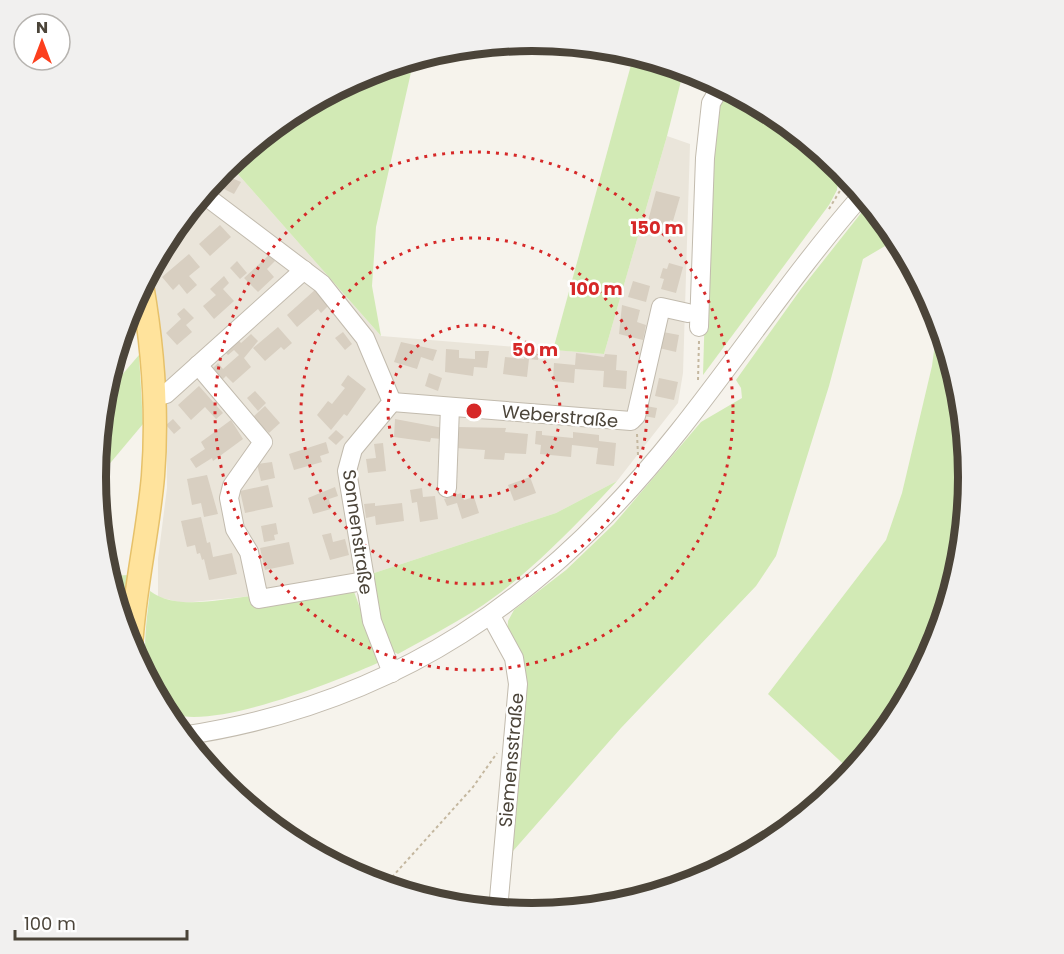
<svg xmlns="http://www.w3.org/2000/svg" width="1064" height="954" font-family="Poppins,sans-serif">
	<rect width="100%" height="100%" fill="#f6f3ec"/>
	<path fill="#eae5da" d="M667,136l23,8 -7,229 -5,30 -61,78 -61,32 -188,62 -116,21 -69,7 -25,-6v-38l9,-71 -1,-72 -18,-142 21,-40 55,-66 5,-4 152,172 223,18z"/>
	<g fill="#d2eab5">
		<path d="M634,54l50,15 -17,67 -63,218 -51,-4z"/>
		<path d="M414,59l-38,168 -4,59 9,50 -152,-172 37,-31 2,2c4,-17 79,-54 97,-61 16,-7 33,-10 49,-15z"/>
		<path d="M723,95c29,9 99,55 116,80l-2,15 -8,15 -126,170 5,-172 9,-99z"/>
		<path d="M869,203l28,36 -34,20 -34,127 -53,170 -20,30 -135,142 -115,131 11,-119 -10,-106 1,-13 6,-11 52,-40 48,-46 87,-102 41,-24 -1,-10 -5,-8 65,-91z"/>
		<path d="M938,320c8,24 19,50 22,74 18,116 -1,225 -65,325 -12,19 -29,36 -43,53l-84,-78 118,-154 16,-47 30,-127z"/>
		<path d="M139,355l4,69 -47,56 7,-83z"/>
		<path d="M617,481c-43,46 -89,95 -143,130 -24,15 -51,29 -76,43l-10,-5 -20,-74 188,-62z"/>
		<path d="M129,575l-5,55 -16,-54z"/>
		<path d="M353,589l27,73c-36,16 -189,79 -218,45 -25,-32 -16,-79 -12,-116 27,20 70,8 102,5l2,11z"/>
	</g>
	<g fill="#d8cfc1">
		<path d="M220,173l21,9 -7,12 -22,-11z"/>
		<path d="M656,191l24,6 -7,24 -3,-1 -1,6 -21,-5z"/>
		<path d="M192,206l9,10 -15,15 -7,-8z"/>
		<path d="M220,225l11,12 -21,19 -11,-12z"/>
		<path d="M189,254l11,13 -11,9 8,9 -10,9 -8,-10 -6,6 -11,-13z"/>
		<path d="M269,255l6,6 -8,8 7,8 -16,15 -14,-14z"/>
		<path d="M237,261l10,12 -7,6 -10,-11z"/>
		<path d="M669,263l14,4 -7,26 -15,-4 3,-10 -4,-1 3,-10 4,1z"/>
		<path d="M224,276l5,7 -6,6 11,12 -20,18 -11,-13 13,-11 -6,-6z"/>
		<path d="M633,281l17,5 -4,16 -18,-5z"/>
		<path d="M316,289l14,15 -9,9 -3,-4 -21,18 -10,-12z"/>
		<path d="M622,305l18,5 -3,12 9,3 -3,15 -24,-6z"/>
		<path d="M184,308l10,10 -8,7 6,7 -15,13 -11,-12 15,-14 -4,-5z"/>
		<path d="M278,327l14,16 -8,7 -3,-3 -16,14 -12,-13z"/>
		<path d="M343,332l9,12 -7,6 -10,-12z"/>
		<path d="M663,332l16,3 -3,17 -17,-4z"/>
		<path d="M251,334l7,7 -14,17 7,9 -18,16 -7,-7 -5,5 -10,-11 7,-7 5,6 16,-14 -5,-5 -6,5 -5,-5 14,-12 4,5z"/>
		<path d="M401,342l36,8 -4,11 -12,-4 -4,12 -23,-7z"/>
		<path d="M526,348l14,1 -2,11 -9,-1 -2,18 -24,-3 2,-17 19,2z"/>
		<path d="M446,349l13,1v8l16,1v-8h14l-2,17 -13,-1 -1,9 -28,-4z"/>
		<path d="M576,353l28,4 1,-3 12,1 -1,15 11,1 -1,18 -23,-2 1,-16 -29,-2 -1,14 -21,-2 1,-18 21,2z"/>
		<path d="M429,373l13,5 -4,13 -13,-5z"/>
		<path d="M348,375l18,14 -19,27 -3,-2 -13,16 -14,-15 11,-14 4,3 13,-16 -4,-3z"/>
		<path d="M659,378l19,4 -4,18 -19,-4z"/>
		<path d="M199,386l24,27 -7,6 -11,-12 -14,13 -13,-15z"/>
		<path d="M255,391l11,12 -8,8 -11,-13z"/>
		<path d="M265,406l15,17 -11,10 -16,-16z"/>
		<path d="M646,406l11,2 -2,10 -11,-2z"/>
		<path d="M173,419l8,9 -7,6 -8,-9z"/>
		<path d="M395,419l48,9 -1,11 -11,-1 -1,4 -36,-5z"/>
		<path d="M231,420l12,19 -30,22 -1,-3 -16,10 -6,-9 15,-10 -4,-7z"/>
		<path d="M458,427l48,1 -1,4 23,2 -2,20 -21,-1 -1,7 -20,-1 1,-9 -29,-2z"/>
		<path d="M336,430l8,7 -8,8 -8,-7z"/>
		<path d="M536,431h6v4l31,3v-6l26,3v6l17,2 -2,23 -18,-2 2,-16 -26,-3 -1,12 -31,-3 1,-9 -6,-1z"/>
		<path d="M326,442l3,11 -9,3 2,6 -28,8 -5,-16z"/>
		<path d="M383,443l3,28 -18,2 -2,-14 10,-1 -2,-14z"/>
		<path d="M272,462l3,16 -14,3 -4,-17z"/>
		<path d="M207,475l11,39 -14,3 -3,-14 -9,2 -5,-26z"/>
		<path d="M530,477l6,16 -22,8 -6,-16z"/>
		<path d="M268,485l5,22 -28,6 -5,-22z"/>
		<path d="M335,487l3,9 -9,3 2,10 -18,5 -5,-16z"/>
		<path d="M422,488l1,9 12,-1 3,23 -18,3 -3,-20 -5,1 -2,-13z"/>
		<path d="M461,493l3,7 10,-3 5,16 -17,6 -5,-16 -10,3 -3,-7z"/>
		<path d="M375,503v3l27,-3 2,18 -28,4 -1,-9 -9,2 -2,-14z"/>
		<path d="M201,517l6,26 3,-1 3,15 19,-4 5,21 -28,6 -5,-21 -2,1 -2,-7 -3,1 -2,-9 -8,2 -6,-26z"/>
		<path d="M276,523l2,11 -4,1 1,5 -11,2 -3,-16z"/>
		<path d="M331,533l2,9 12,-3 4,16 -19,5 -8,-25z"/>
		<path d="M289,542l5,22 -29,6 -5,-22z"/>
	</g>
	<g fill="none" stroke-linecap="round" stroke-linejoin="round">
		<defs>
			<g id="minor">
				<path d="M774,114l1,1"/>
				<path d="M203,194l119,90 43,54 27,64 -39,47 -6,22 25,150 20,52"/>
				<path d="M699,327l6,-169 6,-55 10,-17"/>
				<path d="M198,365l65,77 -31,44 -3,12 6,31 14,23 10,47 105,-18"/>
				<path d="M154,397l12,-3 138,-124"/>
				<path d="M392,402l239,19 5,-5 25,-109 27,6"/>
				<path d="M447,488l3,-81"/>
				<path d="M491,616l23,42 4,26 -20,226"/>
				<path d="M182,736c214,-32 365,-138 497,-305 62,-78 117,-161 183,-236"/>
			</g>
			<path id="major" d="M131,648c3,-58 17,-114 22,-172 5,-64 0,-128 -11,-191"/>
		</defs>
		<use href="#minor" stroke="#c2bbae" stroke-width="20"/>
		<use href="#major" stroke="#e6c16a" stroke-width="25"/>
		<g stroke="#c4b79f" stroke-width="2" stroke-dasharray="3 3" stroke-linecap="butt">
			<path d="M829,209l12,-20v-7l4,-8"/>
			<path d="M698,380l1,-39"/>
			<path d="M637,434l1,21"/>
			<path d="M142,661l1,9"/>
			<path d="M165,712l15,9"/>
			<path d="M249,806l49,29 17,18"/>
			<path d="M384,886l89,-99 24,-34"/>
		</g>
		<use href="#minor" stroke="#fff" stroke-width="18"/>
		<use href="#major" stroke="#ffe39c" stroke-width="22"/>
	</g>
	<g fill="none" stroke="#d62828" stroke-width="3" stroke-dasharray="3 6">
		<circle cx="474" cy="411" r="86"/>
		<circle cx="474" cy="411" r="173"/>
		<circle cx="474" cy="411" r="259"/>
	</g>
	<g text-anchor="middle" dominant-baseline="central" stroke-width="5" stroke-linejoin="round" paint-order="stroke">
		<g font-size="18" fill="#4b4439" stroke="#fff">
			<text transform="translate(560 416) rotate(5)">Weberstraße</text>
			<text transform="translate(358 532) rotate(82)">Sonnenstraße</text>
			<text transform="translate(511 760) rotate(-85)">Siemensstraße</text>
		</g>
	</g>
	<path d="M0 0H1064V954H0ZM106 477a426 426 0 1 1 852 0a426 426 0 1 1-852 0Z" fill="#f1f0ef" fill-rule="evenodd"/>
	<path fill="none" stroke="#4b4439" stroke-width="8" d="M106 477a426 426 0 1 1 852 0a426 426 0 1 1-852 0Z"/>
	<circle cx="474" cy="411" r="9" fill="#d62828" stroke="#fff" stroke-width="3"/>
	<g font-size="18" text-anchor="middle" font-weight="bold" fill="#d62828" stroke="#fff" stroke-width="5" stroke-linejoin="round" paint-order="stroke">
		<text x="657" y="234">150 m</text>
		<text x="596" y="295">100 m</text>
		<text x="535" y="356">50 m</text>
	</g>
	<g transform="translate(42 42)"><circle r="28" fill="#ffffff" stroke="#b7b4b0" stroke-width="1.5"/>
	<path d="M0-4.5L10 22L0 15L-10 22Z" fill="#fc3f1d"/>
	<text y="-9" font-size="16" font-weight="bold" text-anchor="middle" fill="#4b4439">N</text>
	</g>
	<path d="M15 930v9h172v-9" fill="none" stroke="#4b4439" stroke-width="3"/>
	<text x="24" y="930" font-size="18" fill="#4b4439" stroke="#ffffff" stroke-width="4.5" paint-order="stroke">100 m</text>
</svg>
